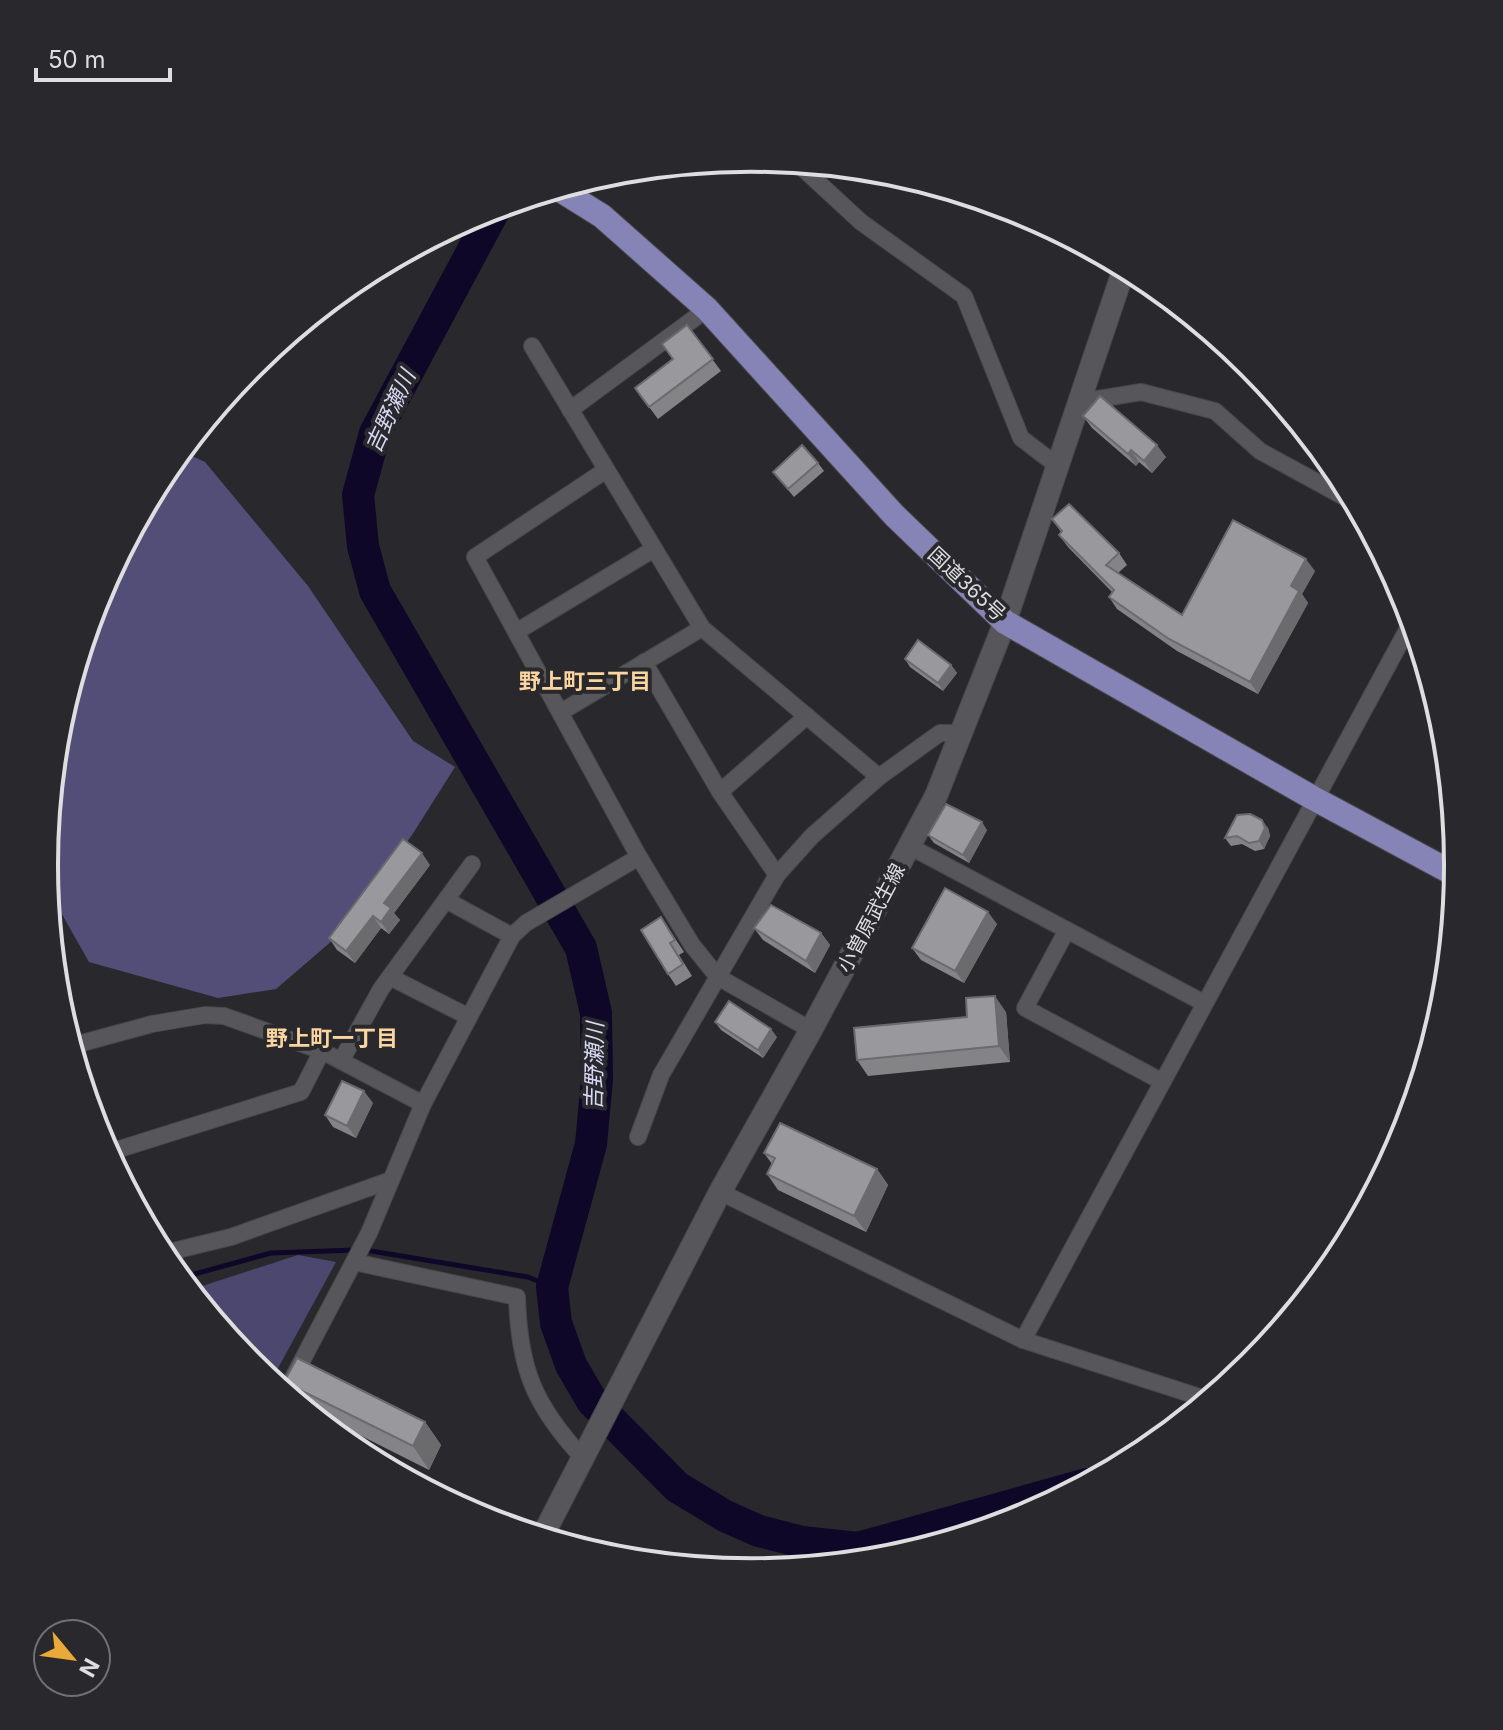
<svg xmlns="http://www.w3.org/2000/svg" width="1503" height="1730" font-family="Inter,'Noto Sans JP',sans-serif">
	<rect width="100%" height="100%" fill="#29292d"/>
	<path fill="#4b476f" d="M298,1255l38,7 -65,119 -20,-16 -61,-75z"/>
	<path fill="#524e77" d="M181,451l24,11 103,124 105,155 42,26 -43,68 -72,99 -64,55 -58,9 -129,-36 -43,-76 -2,-21 14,-138 40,-133 65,-122z"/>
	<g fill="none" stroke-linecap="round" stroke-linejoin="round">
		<g stroke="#0e0728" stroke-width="5">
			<path d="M365,1250l163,27 24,10"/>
			<path d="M180,1278l91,-25 84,-3"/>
		</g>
		<path stroke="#0e0728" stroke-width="32" d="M496,207l-121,226 -17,62 5,51 12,45 206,357 15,65 1,66 -6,65 -39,143 4,36 15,42 21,36 85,86 48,29 34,15 43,11 56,6 229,-64"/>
		<defs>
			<g id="minor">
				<path d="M796,162l65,60 103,74 57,142 38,29"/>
				<path d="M532,346l170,282 177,149 61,-44h21"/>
				<path d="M1080,402l61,-10 74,19 45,40 97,53"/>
				<path d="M570,410l137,-101"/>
				<path d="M606,470l-131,87 164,300 53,88 26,32 93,53"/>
				<path d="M516,632l138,-83"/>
				<path d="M644,662l76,130 57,83"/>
				<path d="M561,712l141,-84"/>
				<path d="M720,792l87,-76"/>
				<path d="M909,846l293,156"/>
				<path d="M446,900l66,36"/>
				<path d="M1067,930l-42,78 136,73"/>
				<path d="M390,977l79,40"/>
				<path d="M71,1046l81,-22 53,-9 19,1 98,35 101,53"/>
				<path d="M341,1061l40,-72 91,-125"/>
				<path d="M638,1137l23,-62 116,-200 35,-39 67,-59"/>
				<path d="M107,1153l194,-61 21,-41"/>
				<path d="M720,1192l303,148 186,60"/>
				<path d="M161,1254l70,-17 160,-57"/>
				<path d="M354,1262l163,35c2,71 17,108 65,160"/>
				<path d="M1023,1340l390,-721"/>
				<path d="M285,1393l84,-160 54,-129 89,-168 14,-13 113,-66"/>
			</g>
			<path id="secondary" d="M542,1537l178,-345 91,-162 125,-234 69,-174 120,-356"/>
			<path id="trunk" d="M557,188l45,28 105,93 187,206 111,107 308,176 145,78"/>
		</defs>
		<use href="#minor" stroke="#47474a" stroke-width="18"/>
		<use href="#secondary" stroke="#47474a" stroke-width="24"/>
		<use href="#trunk" stroke="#47474a" stroke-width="26"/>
		<use href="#minor" stroke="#57575b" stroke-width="16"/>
		<use href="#secondary" stroke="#57575b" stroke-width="22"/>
		<use href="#trunk" stroke="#8683b6" stroke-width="24"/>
	</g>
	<g fill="#848487">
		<path d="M687,325l34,46 -63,48 -23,-31 38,-29z"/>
		<path d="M1083,416l83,41 -14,16 -13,-11 -3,4 -44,-38z"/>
		<path d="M818,463l6,8 -30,26 -21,-25z"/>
		<path d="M1052,519l67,34 8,12 -9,8 64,42 133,-44 -13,23 6,9 -50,91 -81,-43 -60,-42 -8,-12 3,-5 -44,-45 -9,-12 2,-3z"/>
		<path d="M905,659l46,6 6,8 -14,18 -33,-24z"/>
		<path d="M1268,828l2,8 -6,13 -9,2 -13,-7 -11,2 -6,-8z"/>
		<path d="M987,830l-18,33 -35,-20 -6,-8z"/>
		<path d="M430,865l-36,48 6,7 -11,14 -8,-6 -26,35 -18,-13 -8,-12z"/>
		<path d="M661,917l23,35 -5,3 13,21 -16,10 -8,-12z"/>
		<path d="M997,924l-33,59 -43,-23 -9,-12z"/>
		<path d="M754,928l67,5 9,12 -15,28 -52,-33z"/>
		<path d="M1006,1012l4,50 -142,14 -11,-16 110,-43z"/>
		<path d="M715,1022l62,15 -14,21 -42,-28z"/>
		<path d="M373,1103l-17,35 -23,-11 -8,-12z"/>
		<path d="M764,1153l113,16 11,16 -22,47 -88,-42 -11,-16 5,-10z"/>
		<path d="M284,1382l141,40 16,23 -12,25 -129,-65z"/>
	</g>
	<g fill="#6b6b6e">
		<path d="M1157,445l9,12 -14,16 -8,-12z"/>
		<path d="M1131,450l8,12 -3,4 -8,-12z"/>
		<path d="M1306,559l9,12 -13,23 6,9 -50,91 -8,-12 41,-96z"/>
		<path d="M951,665l6,8 -14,18 -5,-8z"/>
		<path d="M1262,820l6,8 2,8 -6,13 -5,-8z"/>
		<path d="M982,822l5,8 -18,33 -6,-8z"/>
		<path d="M422,853l8,12 -36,48 6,7 -11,14 -8,-12 3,-19z"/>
		<path d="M988,912l9,12 -33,59 -9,-12z"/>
		<path d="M373,916l8,12 -26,35 -9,-12z"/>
		<path d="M821,933l9,12 -15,28 -9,-12z"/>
		<path d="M995,996l11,16 4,50 -11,-16z"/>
		<path d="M771,1029l6,8 -14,21 -5,-8z"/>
		<path d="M364,1091l9,12 -17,35 -9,-12z"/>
		<path d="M877,1169l11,16 -22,47 -12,-16z"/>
		<path d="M425,1422l16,23 -12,25 -16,-24z"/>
	</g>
	<g fill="#99999d" stroke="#6b6b6e" stroke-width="2">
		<path d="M687,325l26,34 -64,48 -14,-19 38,-29 -11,-15z"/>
		<path d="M1100,396l57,49 -13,16 -13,-11 -3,4 -45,-38z"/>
		<path d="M802,445l16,18 -30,26 -15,-17z"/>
		<path d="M1069,504l50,49 -13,12 76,50 51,-95 73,39 -15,27 8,5 -49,91 -81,-43 -60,-42 5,-7 -55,-55 3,-4 -10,-12z"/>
		<path d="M918,640l33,25 -13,18 -33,-24z"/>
		<path d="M946,804l36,18 -19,33 -35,-20z"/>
		<path d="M1250,814l12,6 3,8 -6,13 -10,2 -12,-7 -12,2 12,-23z"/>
		<path d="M403,839l19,14 -38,50 7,5 -10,14 -8,-6 -27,35 -17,-13z"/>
		<path d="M945,888l43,24 -33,59 -43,-23z"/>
		<path d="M771,905l50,28 -15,28 -52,-33z"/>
		<path d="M661,917l14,23 -5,3 13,21 -15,10 -27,-44z"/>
		<path d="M995,996l4,50 -142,14 -3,-32 113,-11 -1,-19z"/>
		<path d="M729,1001l42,28 -13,21 -43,-28z"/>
		<path d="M342,1081l22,10 -17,35 -22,-11z"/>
		<path d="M780,1123l97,46 -23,47 -87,-42 8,-16 -11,-5z"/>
		<path d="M297,1358l128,64 -12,24 -129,-64z"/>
		<path d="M733,1559l29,12 -11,1 -23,-2z"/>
	</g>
	<g text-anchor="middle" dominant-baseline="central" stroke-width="8" stroke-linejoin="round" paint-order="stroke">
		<g font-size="20" fill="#dedee0" stroke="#29292d">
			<text transform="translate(967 584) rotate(43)">国道365号</text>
			<text transform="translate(871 918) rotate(-62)">小曽原武生線</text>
		</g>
		<g font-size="22" font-style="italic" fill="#d9d8f4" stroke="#29292d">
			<text transform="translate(390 411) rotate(-65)">吉野瀬川</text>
			<text transform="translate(594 1066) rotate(-89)">吉野瀬川</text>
		</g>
		<g font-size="22" font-weight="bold" fill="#fad5a0" stroke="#29292d">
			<text x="585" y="681">野上町三丁目</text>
			<text x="332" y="1038">野上町一丁目</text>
		</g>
	</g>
	<path d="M0 0H1503V1730H0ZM58 865a693 693 0 1 1 1386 0a693 693 0 1 1-1386 0Z" fill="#29292d" fill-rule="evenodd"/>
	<path fill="none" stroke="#dedee0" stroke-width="4" d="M58 865a693 693 0 1 1 1386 0a693 693 0 1 1-1386 0Z"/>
	<g transform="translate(72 1658) rotate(119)"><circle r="38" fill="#29292d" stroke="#717175" stroke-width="2"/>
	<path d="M0-6L14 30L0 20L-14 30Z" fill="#eaaa39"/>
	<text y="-12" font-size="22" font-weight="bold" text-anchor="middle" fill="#dedee0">N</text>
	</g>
	<path d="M36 68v12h134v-12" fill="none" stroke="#dedee0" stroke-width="4"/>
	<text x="48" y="68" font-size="24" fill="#dedee0" stroke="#29292d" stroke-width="6" paint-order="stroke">50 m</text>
</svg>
